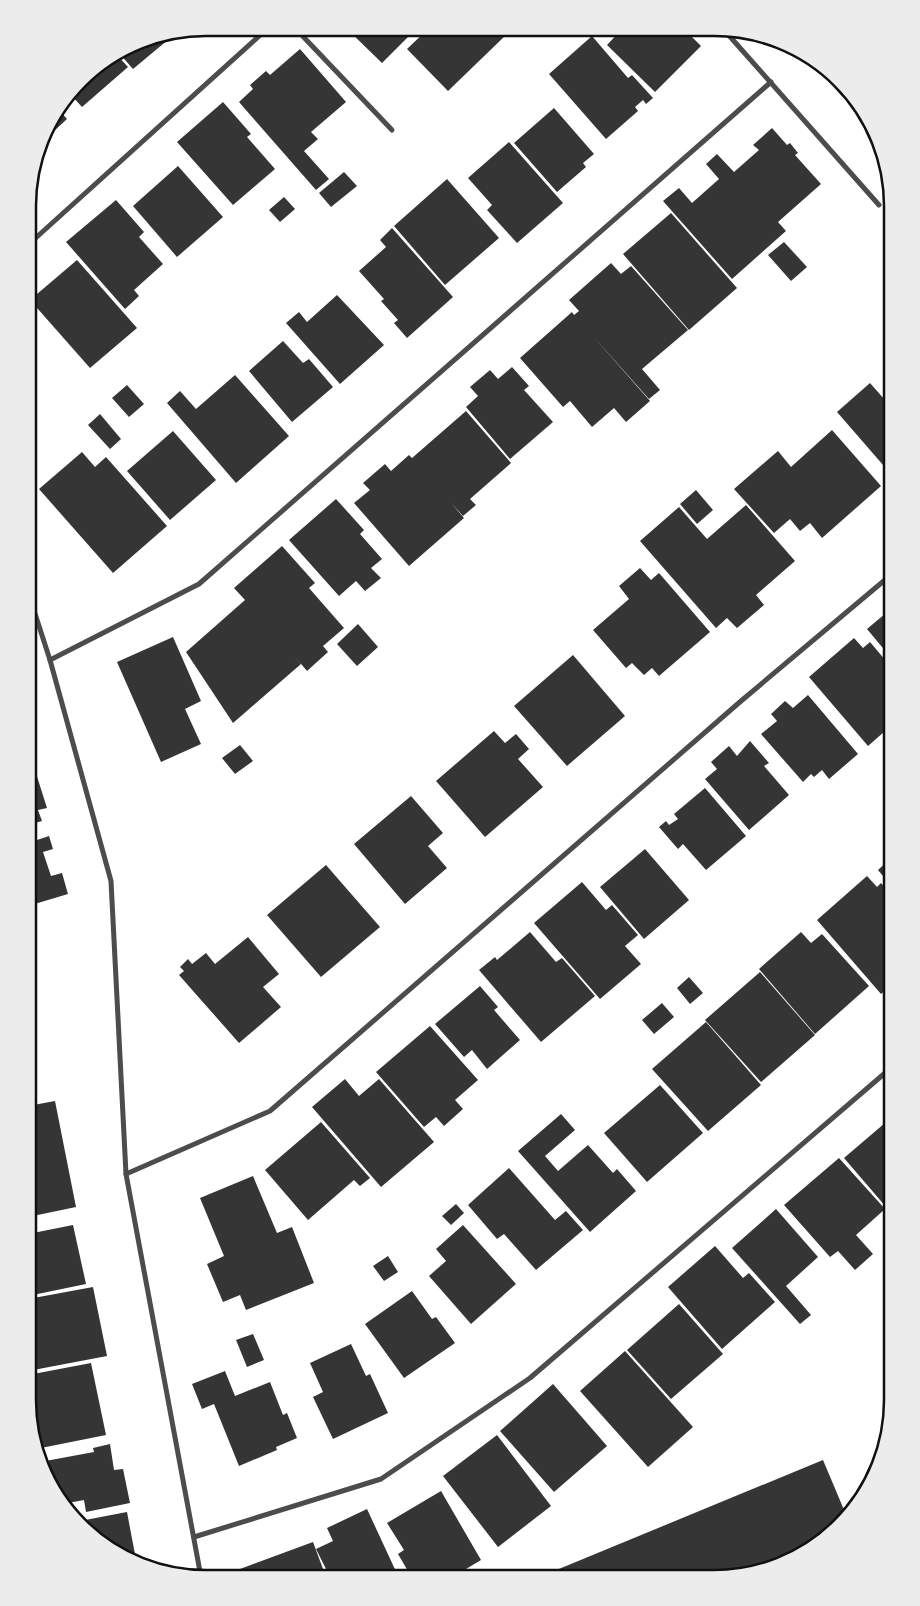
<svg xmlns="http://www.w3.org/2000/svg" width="920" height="1606" font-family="'Playfair Display',serif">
	<rect width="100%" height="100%" fill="#fff"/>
	<g fill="#353535">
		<path d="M346,28l54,1h16l-34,34z"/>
		<path d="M428,29h75l4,5 -59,57 -41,-42z"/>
		<path d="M621,30h64l16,16 -46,46 -48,-47z"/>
		<path d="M175,34l-42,35 -14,-16 19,-12z"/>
		<path d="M592,36l36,42 4,-3 21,23 -7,6 -3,-4 -8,7 3,4 -32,28 -57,-65z"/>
		<path d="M300,49l46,53 -35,30 7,7 -14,12 25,28 -13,11 -77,-88 14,-13 -3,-4 16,-14 4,4z"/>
		<path d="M116,54l12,13 -46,40 -11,-12 17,-23z"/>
		<path d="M223,102l28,32 -4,3 28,32 -42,36 -56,-63z"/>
		<path d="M554,108l40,46 -11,9 3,4 -29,25 -43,-49z"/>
		<path d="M59,110l8,9 -26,24 5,-16z"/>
		<path d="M772,128l15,17 3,-2 8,10 -3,2 26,29 -43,38 8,9 -54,48 -69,-78 16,-13 13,15 27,-24 -13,-15 11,-10 17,18 25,-22 -6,-5z"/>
		<path d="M509,142l54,61 -46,40 -30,-33 5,-5 -24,-27z"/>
		<path d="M178,166l45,51 -46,40 -44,-51z"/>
		<path d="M344,172l13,14 -26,21 -12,-14z"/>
		<path d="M447,179l52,59 -54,47 -51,-59z"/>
		<path d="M284,197l11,12 -15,13 -11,-12z"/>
		<path d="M116,200l28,32 -5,5 24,27 -29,26 5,6 -14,13 -59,-67z"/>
		<path d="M671,213l66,75 -48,42 -66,-76z"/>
		<path d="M392,228l61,69 -46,41 -13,-15 4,-3 -17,-19 3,-2 -25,-28 27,-24 -6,-7z"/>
		<path d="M784,242l23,25 -16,14 -23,-26z"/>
		<path d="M77,260l60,68 -47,40 -60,-68z"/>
		<path d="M611,263l10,11 10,-8 57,64 -46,39 18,21 -11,9 -57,-64 58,66 -24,21 -12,-14 -22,19 -22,-26 -7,6 -43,-49 52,-46 2,3 5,-4 -10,-11z"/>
		<path d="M337,295l47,50 -44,39 -54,-61 13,-11 8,10z"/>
		<path d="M283,341l20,22 6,-4 24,28 -41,35 -43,-51z"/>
		<path d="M512,367l17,19 -5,4 29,32 -43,37 -44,-52 12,-11 -8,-9 20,-17 8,9z"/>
		<path d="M235,375l54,61 -53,47 -69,-80 13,-12 16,18z"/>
		<path d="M870,383l22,25v63l-2,2 -53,-61z"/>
		<path d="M127,385l17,19 -15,13 -17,-19z"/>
		<path d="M466,411l45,52 -41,36 6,6 -13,11 -12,-13 13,15 -55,48 -55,-63 16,-13 -7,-7 22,-19 6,7 18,-16 3,3z"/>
		<path d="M100,414l21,25 -11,10 -22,-24z"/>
		<path d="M832,430l49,56 -59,52 -12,-15 -10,8 -10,-12 -16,14 -40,-44 44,-38 13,16z"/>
		<path d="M173,431l43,49 -46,40 -43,-49z"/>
		<path d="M82,452l13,15 11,-10 61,69 -54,47 -74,-84z"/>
		<path d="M696,490l17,20 -16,14 -17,-20z"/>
		<path d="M336,499l28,31 -4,4 22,25 -11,9 10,10 -16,13 -9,-10 -17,15 -50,-56z"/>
		<path d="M746,505l49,56 -39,34 8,10 -27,23 -10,-10 -11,10 -76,-87 39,-34 28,32z"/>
		<path d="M282,546l33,37 -6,5 35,40 -21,18 5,6 -21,19 -16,-19 10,12 -68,59 -47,-71 59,-52 -11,-12z"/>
		<path d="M640,568l11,12 8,-7 51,59 -51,44 -7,-8 -8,7 -12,-12 -6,5 -33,-38 36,-31 -10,-13z"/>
		<path d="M892,608v51l-25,-30z"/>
		<path d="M358,624l20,23 -21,19 -20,-22z"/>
		<path d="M173,637l28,64 -16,8 16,35 -40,18 -44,-100z"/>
		<path d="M854,638l9,10 7,-6 22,26v57l-24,21 -59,-69z"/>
		<path d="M573,655l52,61 -58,50 -53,-60z"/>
		<path d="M808,695l50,59 -29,25 -7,-9 -8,7 -3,-3 -8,8 -42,-48 16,-13 -6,-7 14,-13 8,7z"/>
		<path d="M494,731l11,12 11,-9 13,15 -11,10 25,28 -58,50 -49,-56z"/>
		<path d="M750,741l19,22 -5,3 25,29 -40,35 -44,-51 12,-10 -6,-7 18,-16 8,10z"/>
		<path d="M240,745l13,16 -18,13 -13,-16z"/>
		<path d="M29,751l18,57 -9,2 4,11 -14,4z"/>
		<path d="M705,788l41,48 -40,34 -23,-26 -5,5 -19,-22 7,-6 3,4 9,-6 -4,-5z"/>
		<path d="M411,796l32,37 -15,13 19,22 -42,36 -51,-60z"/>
		<path d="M49,836l4,13 -10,3 8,24 11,-3 6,21 -40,12v-63z"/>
		<path d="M645,849l44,51 -45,39 -44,-52z"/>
		<path d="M892,857v30l-14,-17z"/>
		<path d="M326,865l54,62 -59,50 -54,-62z"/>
		<path d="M867,876l10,11 4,-4 11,13v88l-11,10 -64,-74z"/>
		<path d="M582,882l24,28 6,-5 26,30 -13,11 16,18 -41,35 -66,-76z"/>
		<path d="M530,932l26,30 6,-4 33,38 -54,46 -62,-72 16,-13 2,3z"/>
		<path d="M801,932l10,11 11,-9 47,52 -54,48 -56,-65z"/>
		<path d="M248,937l31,37 -16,13 18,20 -42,36 -60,-68 5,-4 -4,-4 8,-8 4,5 14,-11 9,11z"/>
		<path d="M760,972l55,63 -54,47 -56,-62z"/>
		<path d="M689,977l14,16 -13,11 -13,-16z"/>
		<path d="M480,986l18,21 -4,3 26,30 -33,29 -15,-19 -8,7 -29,-33z"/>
		<path d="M662,1003l12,14 -20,17 -12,-14z"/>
		<path d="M706,1022l55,63 -53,46 -56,-62z"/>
		<path d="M430,1026l48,54 -23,20 8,9 -19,17 -8,-9 -12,10 -48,-55z"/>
		<path d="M345,1079l14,17 20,-17 55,63 -53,45 -69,-80z"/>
		<path d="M660,1085l43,48 -56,49 -43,-49z"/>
		<path d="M55,1101l21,106 -48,10v-111z"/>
		<path d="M561,1114l14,16 -30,26 13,15 30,-26 25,28 4,-4 19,22 -46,41 -72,-81z"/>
		<path d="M892,1117v97l-48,-56z"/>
		<path d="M321,1122l49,56 -10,8 -6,-6 -46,40 -43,-50z"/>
		<path d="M839,1158l46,51 -29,26 17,19 -18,16 -17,-19 -8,6 -46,-52z"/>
		<path d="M509,1168l46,52 11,-9 17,19 -47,40 -32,-36 -7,5 -29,-34z"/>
		<path d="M253,1176l24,57 15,-6 22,56 -68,27 -6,-15 -17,7 -16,-38 17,-8 -24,-58z"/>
		<path d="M456,1204l8,9 -13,12 -9,-9z"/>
		<path d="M776,1209l42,48 -32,29 25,29 -11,9 -68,-76z"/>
		<path d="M73,1225l13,59 -58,12v-62z"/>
		<path d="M463,1225l53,59 -45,40 -42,-48 17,-15 -10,-12z"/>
		<path d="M715,1246l28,32 6,-5 26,29 -53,47 -54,-62z"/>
		<path d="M388,1256l10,16 -14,9 -11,-15z"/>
		<path d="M93,1287l14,69 -79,15v-72z"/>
		<path d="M412,1291l20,28 4,-2 19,26 -51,35 -39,-54z"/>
		<path d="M679,1304l44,50 -52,45 -44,-49z"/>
		<path d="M253,1334l11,26 -17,7 -11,-27z"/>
		<path d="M351,1344l15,32 4,-2 18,39 -55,26 -20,-42 10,-5 -13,-29z"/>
		<path d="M625,1351l68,76 -45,40 -68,-76z"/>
		<path d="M91,1363l15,72 -70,14 -8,-49v-25z"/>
		<path d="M225,1371l10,25 35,-14 13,33 4,-2 10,25 -21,9 1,3 -38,16 -25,-62 -12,5 -10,-25z"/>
		<path d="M553,1384l54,62 -53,46 -54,-61z"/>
		<path d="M497,1435l54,71 -53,41 -55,-71z"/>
		<path d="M110,1444l4,26 9,-1 7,34 -44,9 -2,-12 -16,3 -28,-41 54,-10 -1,-4z"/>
		<path d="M823,1460l24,57 -33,31 -42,21 -58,9h-177z"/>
		<path d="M441,1491l40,69 -30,18h-39l-14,-24 6,-4 -17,-27z"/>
		<path d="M367,1509l32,69 -69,-1 -14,-28 17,-8 -6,-13z"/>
		<path d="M127,1512l10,53 -49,-31 -8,-13z"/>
		<path d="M313,1542l13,35h-92l-2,-5z"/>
	</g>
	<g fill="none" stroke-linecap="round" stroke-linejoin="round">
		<g stroke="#4c4c4c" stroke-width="5">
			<path d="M295,28l97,102"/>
			<path d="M725,31l154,174"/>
			<path d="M29,244l239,-216"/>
			<path d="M28,592l22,68 61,221 15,293 75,403"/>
			<path d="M50,660l149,-76 572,-502"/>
			<path d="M126,1174l144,-63 471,-410 151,-127"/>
			<path d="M194,1537l187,-58 149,-101 362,-311"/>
		</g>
	</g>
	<path d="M0 0H920V1606H0ZM206 36H714A170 170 0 0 1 884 206V1400A170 170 0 0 1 714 1570H206A170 170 0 0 1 36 1400V206A170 170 0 0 1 206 36Z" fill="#ececec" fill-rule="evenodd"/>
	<path fill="none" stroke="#111" stroke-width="2.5" d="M206 36H714A170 170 0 0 1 884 206V1400A170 170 0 0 1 714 1570H206A170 170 0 0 1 36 1400V206A170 170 0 0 1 206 36Z"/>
</svg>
